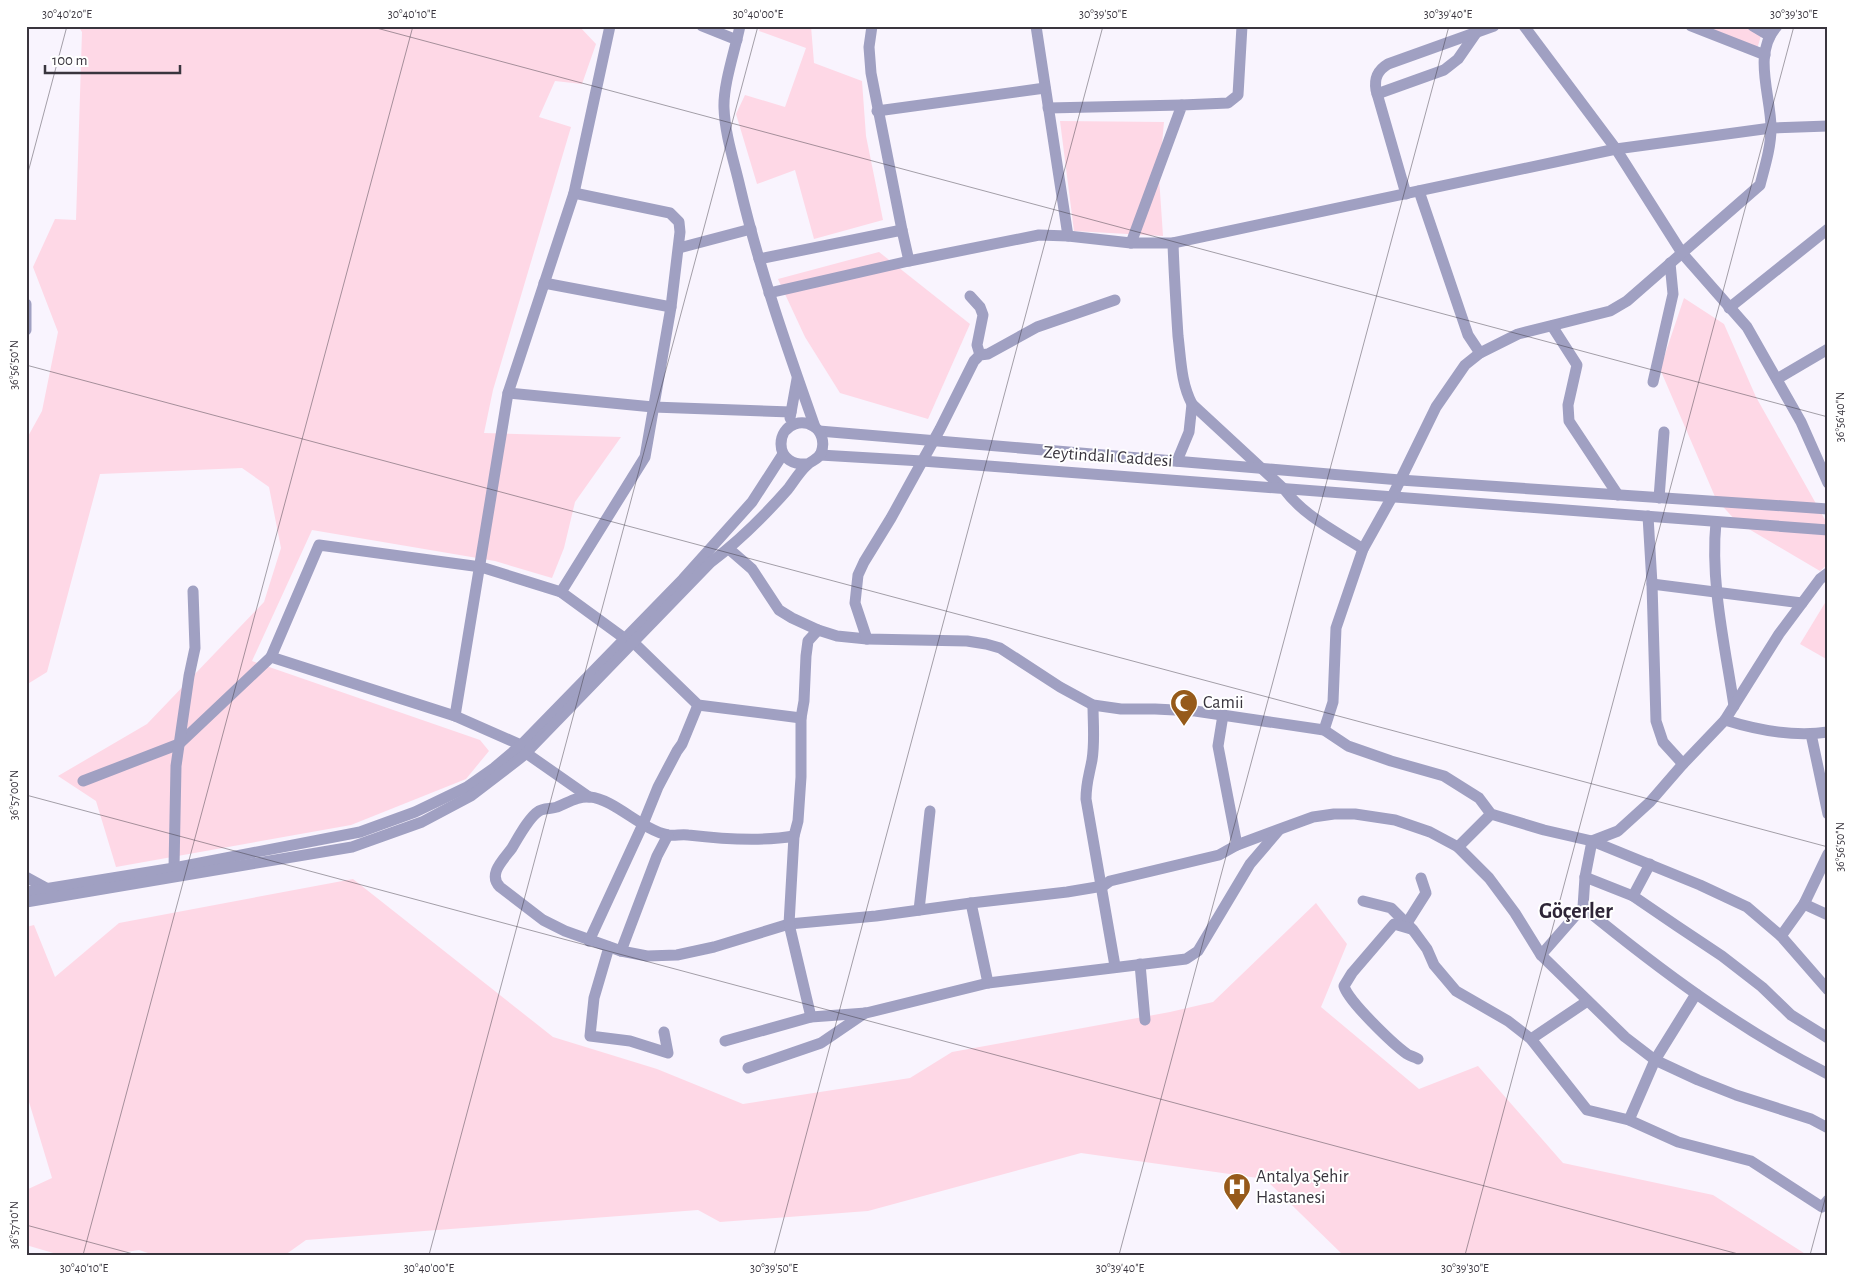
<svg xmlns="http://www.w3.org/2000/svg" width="1854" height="1281" font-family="'Alegreya Sans',sans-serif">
	<rect width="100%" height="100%" fill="#f9f4fe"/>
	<g fill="#fed8e6">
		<path d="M78,26h501l17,18 -14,40 -27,-3 -16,36 32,10 -78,263 -9,43 137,4 -46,65 -11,46 -12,30 -57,-17 -183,-31 -60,131 228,79 9,11 -23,28 -115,46 -235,42 -20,-66 -38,-25 89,-52 117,-122 17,-54 -12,-61 -27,-19 -142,6 -53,198 -21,13v-245l16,-29 16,-79 -25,-65 22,-48 21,1 6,-188z"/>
		<path d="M761,26h50l3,37 48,18 4,55 17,84 -69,19 -19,-69 -38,14 -21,-70 9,-19 40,12 21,-59 -47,-17z"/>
		<path d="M1699,26h46l16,10 -4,13z"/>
		<path d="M1060,121l104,1 -5,55 4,59 -89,-5z"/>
		<path d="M879,252l91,72 -42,95 -88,-26 -35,-56 -27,-58z"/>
		<path d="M1684,298l40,26 32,73 72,128v39l-8,7 -83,-49 -21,-23 -56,-130z"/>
		<path d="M1828,598v62l-28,-16z"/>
		<path d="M353,879l200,158 104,32 86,35 167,-26 42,-26 218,-40 43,-10 103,-99 31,41 -26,63 98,82 59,-23 85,97 150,32 94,60h-464l-78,-76 -184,-26 -213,58 -148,11 -22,-12 -392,30 -21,15h-131l-15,-5 -33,5h-46l-34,-10v-55l26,-12 -26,-86v-165l8,-2 21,52 64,-54z"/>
	</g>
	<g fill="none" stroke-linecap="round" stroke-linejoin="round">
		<g stroke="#a0a0c2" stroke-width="11">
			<path d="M702,26l35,14"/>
			<path d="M740,26c-5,24 -17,59 -16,82 1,27 10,53 16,79 19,81 47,161 75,240"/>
			<path d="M872,26l-3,21 2,26 31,157"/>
			<path d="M1036,26l32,210"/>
			<path d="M1524,26l92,123 66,104 65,74 54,95 27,61"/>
			<path d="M1691,26l74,29"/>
			<path d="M1753,26l17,10"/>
			<path d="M1377,94l67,-24 14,-11 18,-26"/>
			<path d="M1048,108l134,-3"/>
			<path d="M877,111l168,-23"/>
			<path d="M1419,191l49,144 12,18"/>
			<path d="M574,193l96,20 9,9 1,10 -9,75 -26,150 -84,135 63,46"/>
			<path d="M1406,194l-30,-104c-2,-12 2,-20 12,-26l106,-38"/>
			<path d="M1131,243l51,-138 46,-2 10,-8 4,-69"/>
			<path d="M1173,243c1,31 3,62 5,93 3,24 3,47 14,68l92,85c20,27 51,42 79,60"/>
			<path d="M679,248l72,-19"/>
			<path d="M759,259l143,-29 7,31"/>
			<path d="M544,283l127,24"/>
			<path d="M769,293l140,-32 130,-26 29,1 63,7h42l443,-94 155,-21 57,-2"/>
			<path d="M970,296l10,11 3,8 -6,30 3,10"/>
			<path d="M26,304v26"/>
			<path d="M1729,308l99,-79"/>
			<path d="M1552,326l25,39 -9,40 1,16 49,74"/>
			<path d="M1777,379l51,-30"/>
			<path d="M1653,382l20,-88 -3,-31"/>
			<path d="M508,393l145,14 138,5"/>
			<path d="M790,418l7,-39"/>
			<path d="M819,431l581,49 428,29"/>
			<path d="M820,455l102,6 906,69"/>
			<path d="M1177,461l12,-29 3,-28"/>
			<path d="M1659,498l5,-66"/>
			<path d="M1648,516l4,68 4,137 7,21 20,22"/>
			<path d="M1716,522c-6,60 9,124 18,184"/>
			<path d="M729,549l23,20 27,41 13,8 26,12 19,6 30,3 100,2 19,3 14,4 60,39 33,18 28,4h34l40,2 129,19 24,16 43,15 53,15 35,22 12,16 53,16 48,11 108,44 47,22 34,29 47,54"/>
			<path d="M1652,584l150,19"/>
			<path d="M867,639l-12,-36 3,-28 6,-13 27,-44 49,-89 34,-68 6,-6 8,-1 49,-27 78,-27"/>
			<path d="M633,642l65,63 103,13"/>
			<path d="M271,657l48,-112 162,22 80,25"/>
			<path d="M1093,705c0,18 2,37 -1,55 -3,16 -6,23 -6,39l29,167"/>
			<path d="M1223,715l-5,31 19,99"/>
			<path d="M455,716l53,-323 66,-200 36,-167"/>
			<path d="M1725,720c32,10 70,17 103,12"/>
			<path d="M1324,730l9,-28 3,-74 27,-79 29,-52 44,-90 29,-42 15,-12 38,-19 92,-23 17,-10 133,-116c5,-19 11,-38 11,-57 0,-33 -19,-74 6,-102"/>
			<path d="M1811,734l17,80"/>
			<path d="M526,753l63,44"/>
			<path d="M83,781l96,-37 92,-87 184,59 66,29"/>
			<path d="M794,836c-34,6 -72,3 -106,-1 -7,-1 -13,1 -20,0 -26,-5 -54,-36 -78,-38 -13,-1 -22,6 -33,10 -5,2 -14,1 -18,4 -10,6 -21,27 -27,37 -8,11 -25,26 -12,39l43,33 22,11 56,20 26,5 30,-1 37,-8 75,-23 87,-8 95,-13 96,-11 36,-6 7,-5 109,-26 18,-10 43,-16 33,-12 21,-3h21l40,6 35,12 28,15 31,31 26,35 26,42 84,82 30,23 43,20 38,15 75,24 17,9"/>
			<path d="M1458,847l33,-33"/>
			<path d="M174,868l2,-102 13,-90 6,-28 -2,-57"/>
			<path d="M26,877l22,12"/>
			<path d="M1585,877l48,19 44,30 45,30 40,31 29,28 37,23"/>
			<path d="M26,892l148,-24 186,-36 55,-20 52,-25 27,-19 27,-23 162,-166 69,-77 31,-48"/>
			<path d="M1633,896l17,-32"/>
			<path d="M1363,901l28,7 22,22 14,19 7,16 22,26 52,30 23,18 56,71 42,10 49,22 73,19 71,46 6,-7"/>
			<path d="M26,902l326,-55 70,-25 49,-26 52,-40 188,-194c27,-20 55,-48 77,-73 6,-8 12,-18 19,-24 5,-5 11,-5 14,-12 4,-10 1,-22 -8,-27 -5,-3 -12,-4 -18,-2 -9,3 -14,11 -14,20 0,15 13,21 26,20"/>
			<path d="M971,903l17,80"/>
			<path d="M1804,904l24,11"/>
			<path d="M1583,907c77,63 156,122 245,167"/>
			<path d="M919,910l11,-99"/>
			<path d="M1407,923l19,-30 -5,-15"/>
			<path d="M1411,929l-17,-5 -42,49 -8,13c4,15 49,58 63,68 3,2 8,3 11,5"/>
			<path d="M1781,936l23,-32 24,-50"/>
			<path d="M589,941l54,-117 15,-37 19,-36 5,-7 16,-39"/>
			<path d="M609,947l-15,51 -4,38 40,5 38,12 -4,-21"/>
			<path d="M621,951l36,-95 11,-21"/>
			<path d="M1541,955l42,-48 2,-30 7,-36 26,-10 32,-29 33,-38 42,-44 54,-86 41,-55 8,-6"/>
			<path d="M1140,964l5,56"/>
			<path d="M811,1017l-22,-93 5,-88 4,-15 3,-44v-59l3,-17 2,-45 2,-15 10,-11"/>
			<path d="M1531,1039l55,-37"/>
			<path d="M725,1041l86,-24 55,-4 122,-30 198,-24 12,-8 52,-87 29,-34"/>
			<path d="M748,1068l73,-25 44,-30"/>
			<path d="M1629,1120l26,-60 41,-66"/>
		</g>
	</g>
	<path fill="none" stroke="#39353e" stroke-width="1" stroke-opacity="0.45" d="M369,26l1459,391M26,180l41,-154M26,365l1802,482M26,795l1716,460M26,1225l111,30M83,1255l330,-1229M429,1255l329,-1229M774,1255l329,-1229M1119,1255l330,-1229M1465,1255l329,-1229M1810,1255l18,-67"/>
	<defs>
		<symbol id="mosque-pin" viewBox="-11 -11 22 30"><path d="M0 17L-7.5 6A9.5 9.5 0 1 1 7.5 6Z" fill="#965a1a" stroke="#fff"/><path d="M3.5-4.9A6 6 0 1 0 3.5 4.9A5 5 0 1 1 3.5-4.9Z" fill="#fff"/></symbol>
		<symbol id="hospital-pin" viewBox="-11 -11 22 30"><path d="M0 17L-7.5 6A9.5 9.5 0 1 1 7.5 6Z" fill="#965a1a" stroke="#fff"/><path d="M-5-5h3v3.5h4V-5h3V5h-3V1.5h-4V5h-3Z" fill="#fff"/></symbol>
	</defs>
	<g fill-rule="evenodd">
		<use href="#mosque-pin" x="1168" y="687" width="32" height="43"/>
		<use href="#hospital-pin" x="1221" y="1171" width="32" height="43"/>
	</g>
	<g text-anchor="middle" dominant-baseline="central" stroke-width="4" stroke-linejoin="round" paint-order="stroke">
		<g font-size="18" fill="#39353e" stroke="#fff">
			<text transform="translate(1108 457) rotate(4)">Zeytindalı Caddesi</text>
		</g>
		<g font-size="18" fill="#39353e" stroke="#fff" text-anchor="start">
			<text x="1203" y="703">Camii</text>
			<text x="1256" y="1177">Antalya Şehir<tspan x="1256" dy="21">Hastanesi</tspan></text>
		</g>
		<g font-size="22" font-weight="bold" fill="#2e2537" stroke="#fff">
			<text x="1576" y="911">Göçerler</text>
		</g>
	</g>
	<rect width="1854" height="1281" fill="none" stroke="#ffffff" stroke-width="55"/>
	<path d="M45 65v8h135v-8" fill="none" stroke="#39353e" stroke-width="2.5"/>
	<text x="52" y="65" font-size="15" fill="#39353e" stroke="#ffffff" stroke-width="4" paint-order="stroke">100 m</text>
	<rect x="28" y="28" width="1798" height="1226" fill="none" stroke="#39353e" stroke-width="2"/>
	<g font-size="12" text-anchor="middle" fill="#39353e">
		<text x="67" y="18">30°40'20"E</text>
		<text x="412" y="18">30°40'10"E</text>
		<text x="758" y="18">30°40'00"E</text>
		<text x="1103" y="18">30°39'50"E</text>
		<text x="1448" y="18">30°39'40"E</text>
		<text x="1794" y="18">30°39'30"E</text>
		<text transform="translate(14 365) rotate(-90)" y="4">36°56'50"N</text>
		<text transform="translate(1840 417) rotate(-90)" y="4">36°56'40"N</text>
		<text transform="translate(14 795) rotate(-90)" y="4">36°57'00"N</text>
		<text transform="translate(1840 847) rotate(-90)" y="4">36°56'50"N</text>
		<text transform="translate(14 1225) rotate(-90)" y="4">36°57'10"N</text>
		<text x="84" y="1272">30°40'10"E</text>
		<text x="429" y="1272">30°40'00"E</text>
		<text x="774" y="1272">30°39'50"E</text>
		<text x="1120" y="1272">30°39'40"E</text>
		<text x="1465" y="1272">30°39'30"E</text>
	</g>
</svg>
